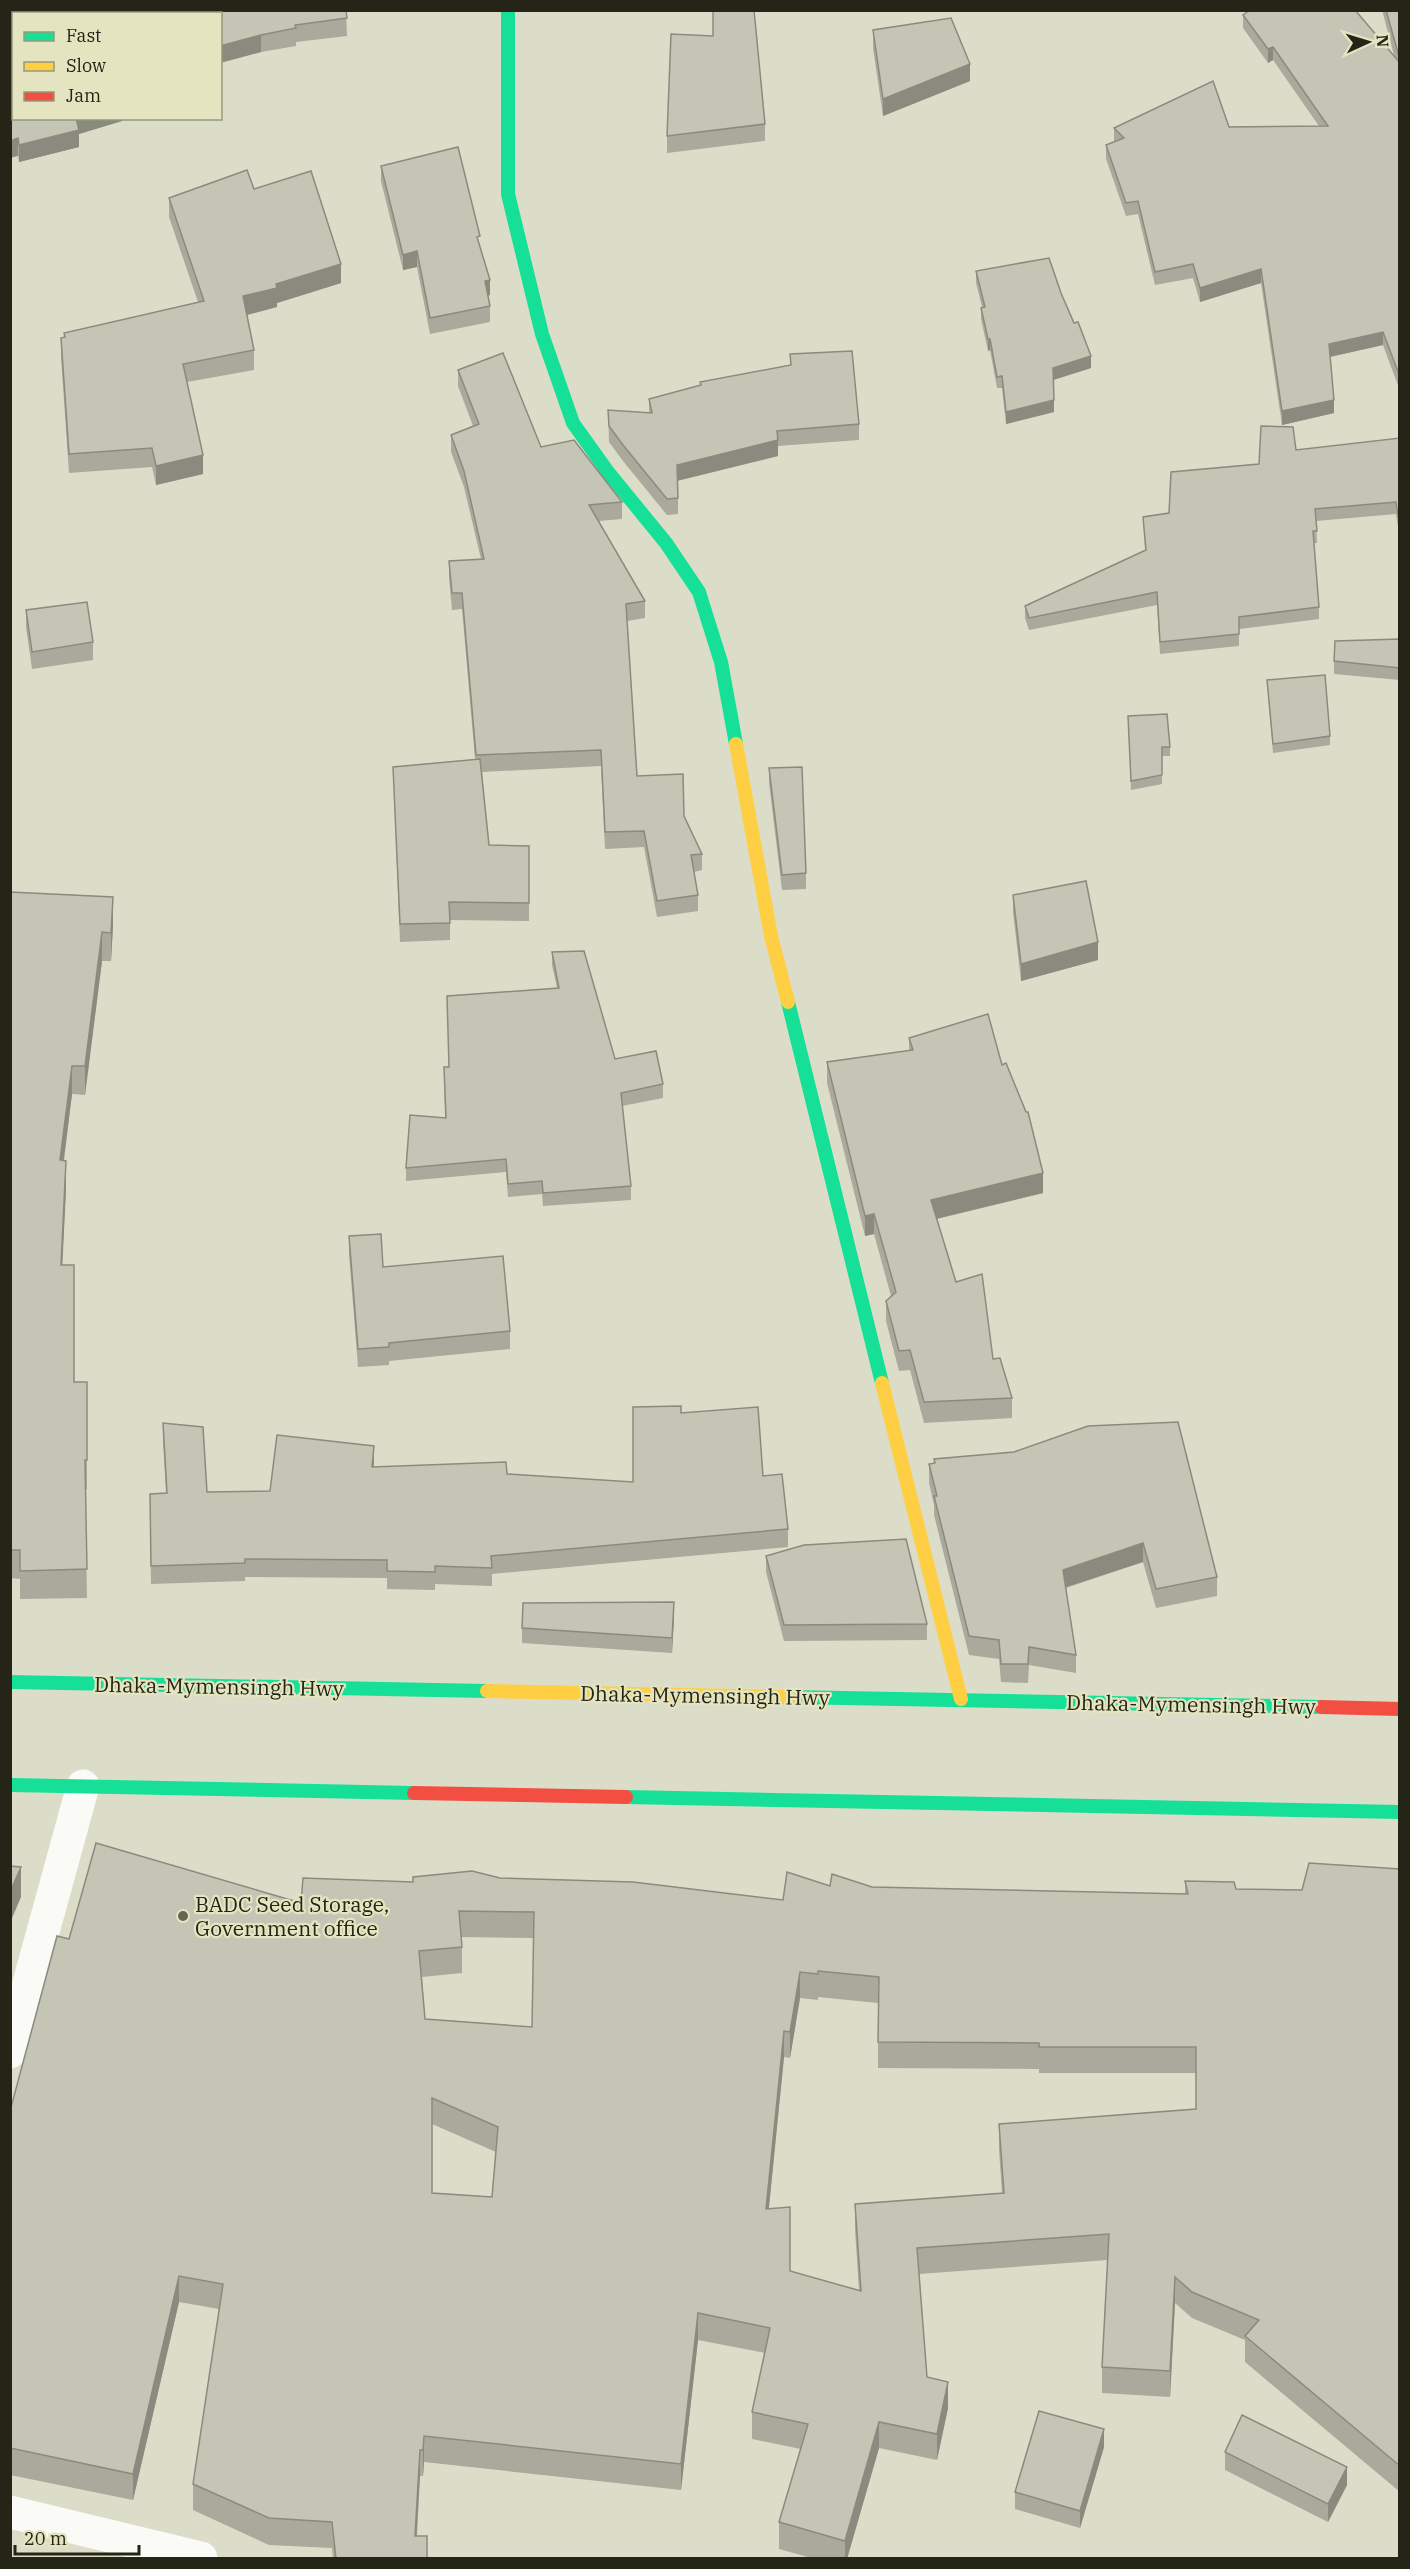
<svg xmlns="http://www.w3.org/2000/svg" width="1410" height="2569" font-family="'IBM Plex Serif',serif">
	<rect width="100%" height="100%" fill="#dcddc8"/>
	<g fill="none" stroke-linecap="round" stroke-linejoin="round">
		<g stroke="#fafaf7" stroke-width="33">
			<path d="M10,2052l73,-266"/>
			<path d="M10,2512l191,46"/>
		</g>
		<g stroke="#16e098" stroke-width="14">
			<path d="M508,10v184l34,140 31,89 35,49 58,71 33,49 22,70 15,82"/>
			<path d="M788,1002l94,381"/>
			<path d="M10,1682l477,9"/>
			<path d="M789,1697l532,10"/>
			<path d="M10,1785l404,8"/>
			<path d="M626,1797l774,15"/>
		</g>
		<g stroke="#ffcf43" stroke-width="14">
			<path d="M736,744l35,192 17,66"/>
			<path d="M882,1383l79,316"/>
			<path d="M487,1691l302,6"/>
		</g>
		<g stroke="#f24e42" stroke-width="14">
			<path d="M1321,1707l79,2"/>
			<path d="M414,1793l212,4"/>
		</g>
	</g>
	<g fill="#a9a99c" fill-rule="evenodd">
		<rect x="29" y="10" width="35" height="4"/>
		<path d="M82,10h264l1,26 -51,6v4l-35,6 -41,11v-49h-138z"/>
		<path d="M1382,10h18v381l-17,-46 -53,12 4,56 -52,12 -21,-142 -61,19 -7,-24 -38,7 -17,-71 -12,2 -20,-57v-14l8,-3v-14l205,-2 -46,-66 -5,3 -25,-35v-13l152,44z"/>
		<path d="M873,30l97,51 -87,35 -10,-68z"/>
		<path d="M10,86l112,32v3l-43,13v13l-60,15 -1,-6z"/>
		<path d="M765,124v17l-98,12v-17z"/>
		<path d="M381,166l99,80 10,49 -2,1 2,10v16l-60,12 -13,-67 -14,3 -22,-89z"/>
		<path d="M254,189l87,94 -64,20v4l-30,8 7,35v20l-67,12 16,92 -47,11 -4,-18 -83,6 -8,-116v-19h3v-5l134,-31 -29,-85v-19z"/>
		<path d="M976,271l85,22 30,75 -38,12 1,32 -48,12 -4,-36h-5l-7,-38 -2,1 -7,-32v-11l1,-1 -6,-24z"/>
		<path d="M790,354l69,70v16l-81,6v10l-100,24v34l-11,1 -44,-54 -14,-19 -1,-32 41,3v-14l51,-14v-3l90,-16z"/>
		<path d="M458,370l83,77 81,55v17l-23,2 46,80v17l-18,3 10,155 47,40 18,38v16l-8,2 4,23v16l-41,6 -13,-70 -39,2 -4,-83 -119,6 7,73 40,1v75l-79,-1v20l-50,2 -7,-175 82,-8 -13,-150 -10,1 -3,-32v-17l32,-2 -17,-72 -13,-35v-17l22,-9 -15,-40z"/>
		<path d="M1400,438v102l-4,-26 -80,7 1,22h-3l5,64v12l-80,10v17l-79,8 -3,-49 -128,25 -4,-12v-12l120,-56 -2,-33 26,-4 90,-49 37,-14z"/>
		<path d="M26,610l67,32v18l-61,9 -6,-42z"/>
		<path d="M1400,639v41l-66,-6v-13z"/>
		<path d="M1267,680l63,56v9l-57,8z"/>
		<path d="M1128,716l42,31v9h-8v28l-31,6z"/>
		<path d="M769,768l37,105v16l-24,1 -13,-107z"/>
		<path d="M10,892l103,34 -2,35h-9l-17,134 -13,-1 -8,67 2,28 -4,76 12,117h13v107h-2l2,109 -67,1v-20l-10,-1z"/>
		<path d="M1013,895l85,65 -77,21 -8,-69z"/>
		<path d="M552,952l63,107 48,25v14l-41,8 9,80v14l-88,6 -1,-12 -34,3 -2,-25 -100,9v-13l39,-50 -1,-51h5l108,-79 -5,-23z"/>
		<path d="M909,1038l93,27 41,128 -106,26 19,63 56,116v20l-88,5 -14,-53 -11,1 -13,-50v-20l5,-5 -17,-62 -9,2 -38,-153v-21l82,-12z"/>
		<path d="M349,1236l34,31 127,64v18l-121,12v4l-31,2 -9,-113z"/>
		<path d="M681,1413l82,63 25,53v18l-296,27v12l-57,-2v6l-48,-1v-11l-142,-1v4l-94,3 -1,-72 16,-19 -3,-52v-18l44,69 63,-1 104,-24 259,15z"/>
		<path d="M1014,1452l203,125v19l-61,12 -13,-46 -77,26 10,67v18l-47,-8 -1,18 -27,-1 -2,-23 -30,-4 -35,-140v-10l-5,-22v-19l5,-1v-4z"/>
		<path d="M766,1556l161,68v16l-143,1 -18,-69z"/>
		<path d="M674,1617l-2,36 -150,-10v-15z"/>
		<path d="M1400,1869v623l-155,-130v-22l-53,-22 -17,-15 -5,94 -68,-4v-26l6,-107 -189,14 8,103 21,31 -11,52 -58,-12 -32,111h-32l-36,-10v-27l22,-73 -49,-10v-27l13,-59 -67,-13 -17,150 -257,-28 -1,14h-3l-3,60 10,23h-94l-1,-11 -63,-3 -76,-35v-26l26,-175 -40,-7 -46,198 -123,-25v-364l59,-172 232,-36 112,-21v-5l87,1 283,22 47,-14 355,8v-13l51,8 66,1zM461,1937l73,1 -2,89 -107,-8 -3,-42 40,-4v-26zM818,1997l60,6v65l161,1v4h157v36l-197,15v26l3,43 -147,11v26l4,60 -69,-19 -21,-63 15,-151 6,1 10,-60 18,2zM432,2124l64,28 -4,45 -60,-4z"/>
		<path d="M1104,2447l-24,81 -65,-19v-17z"/>
		<path d="M1225,2452l122,33 -19,37 -103,-52z"/>
	</g>
	<g fill="#8a8a7f">
		<path d="M261,35v17l-41,11v-17z"/>
		<path d="M1273,47v13l-5,3v-14z"/>
		<path d="M970,64v17l-87,35v-17z"/>
		<path d="M76,118h46v3l-43,13v13l-60,15v-17z"/>
		<path d="M18,138v18l-8,2v-17z"/>
		<path d="M417,251v16l-14,3v-15z"/>
		<path d="M341,264v19l-64,20v4l-34,9v-20l33,-12z"/>
		<path d="M1261,269v14l-61,19v-14z"/>
		<path d="M490,280v15l-5,1v-15z"/>
		<path d="M1383,332v13l-54,12v-13z"/>
		<path d="M988,339h2v11l-2,1z"/>
		<path d="M1091,356v12l-38,12v-12z"/>
		<path d="M1054,400v12l-48,12v-12z"/>
		<path d="M1334,400v13l-52,12v-14z"/>
		<path d="M778,440v16l-101,25v-16z"/>
		<path d="M203,455v19l-47,11v-19z"/>
		<path d="M113,897v29l-2,35v-28z"/>
		<path d="M102,932v29l-17,134v-29z"/>
		<path d="M1098,942v18l-77,21v-17z"/>
		<path d="M72,1066v28l-12,94v-28z"/>
		<path d="M66,1161v28l-5,104v-28z"/>
		<path d="M1043,1173v20l-112,27v-20z"/>
		<path d="M874,1214v20l-9,2v-20z"/>
		<path d="M374,1446v18l-2,21v-18z"/>
		<path d="M1143,1543v19l-80,26v-18z"/>
		<path d="M674,1602v15l-2,36v-15z"/>
		<path d="M21,1867v30l-11,26v-31z"/>
		<path d="M800,1972v26l-10,60v-26z"/>
		<path d="M784,2031v26l-18,178v-26z"/>
		<path d="M179,2276v26l-46,198v-26z"/>
		<path d="M1175,2277v26l-5,94v-26z"/>
		<path d="M698,2313v27l-17,150v-26z"/>
		<path d="M948,2382v26l-11,52v-26z"/>
		<path d="M879,2422v26l-32,111h-2v-18z"/>
		<path d="M1104,2429v18l-24,81v-17z"/>
		<path d="M424,2436v26l-1,14v-26z"/>
		<path d="M420,2450v26l-5,83v-23z"/>
		<path d="M1347,2467v18l-19,37v-18z"/>
	</g>
	<g fill="#c5c5b5" stroke="#8a8a7f" stroke-width="1.5" fill-rule="evenodd">
		<path d="M30,10h19l-19,3z"/>
		<path d="M84,10h262l1,8 -52,7 1,3 -35,7 -41,11v-32h-134z"/>
		<path d="M713,10h41l11,114 -98,12 4,-102 42,2z"/>
		<path d="M1250,10h105l45,53v314l-17,-45 -54,12 5,56 -52,11 -21,-142 -61,19 -7,-24 -38,8 -17,-71 -12,2 -20,-58 18,-7 -10,-10 99,-47 16,46 99,-1 -55,-79 -5,2 -25,-34z"/>
		<path d="M1386,10h14v50z"/>
		<path d="M951,18l19,46 -87,35 -10,-69z"/>
		<path d="M14,85v33h62l3,12 -60,15 -1,-7 -8,3v-55z"/>
		<path d="M458,147l22,89 -3,1 13,43 -5,1 5,25 -60,12 -13,-67 -14,4 -22,-89z"/>
		<path d="M247,170l7,19 57,-18 30,93 -65,20 1,4 -34,8 11,54 -71,14 20,91 -47,11 -4,-18 -83,6 -8,-116 4,-1 -1,-4 140,-32 -35,-103z"/>
		<path d="M1049,258l12,35 13,30 4,-1 13,34 -38,12 1,32 -48,12 -4,-36 -5,1 -7,-38h-2l-7,-31 4,-1 -9,-36z"/>
		<path d="M852,351l7,73 -82,7 1,9 -101,25 1,33 -11,1 -44,-54 -14,-19 -1,-16 44,3 -3,-14 52,-14 -1,-3 91,-17 -1,-11z"/>
		<path d="M503,353l38,94 33,-7 48,62 -33,3 56,96 -19,3 11,172 46,-2 1,42 18,38 -11,1 7,40 -41,6 -13,-70 -39,1 -4,-82 -125,5 -14,-162h-10l-3,-32 35,-2 -20,-88 -13,-36 28,-11 -21,-54z"/>
		<path d="M1261,426l32,1 3,23 104,-12v89l-4,-25 -81,7 2,22h-4l6,76 -80,10v17l-79,8 -3,-50 -128,26 -4,-12 121,-56 -3,-33 26,-4 2,-41 88,-8z"/>
		<path d="M87,602l6,40 -61,10 -6,-42z"/>
		<path d="M1400,639v29l-66,-7 1,-20z"/>
		<path d="M1325,675l5,61 -57,8 -6,-64z"/>
		<path d="M1167,714l3,33h-8v28l-31,6 -3,-65z"/>
		<path d="M480,759l9,86 40,1v57l-80,-1 1,21 -50,1 -7,-157z"/>
		<path d="M802,767l4,106 -24,2 -13,-107z"/>
		<path d="M1086,881l12,61 -77,22 -8,-69z"/>
		<path d="M10,892l103,5 -2,36 -9,-1 -17,134h-13l-12,94 6,1 -5,104h13v117h13v78h-2l2,109 -67,2v-21h-10z"/>
		<path d="M584,951l31,108 41,-8 7,33 -42,9 10,93 -88,7 -1,-12 -34,3 -2,-25 -100,9 4,-53 36,3 -2,-51h5l-2,-71 112,-8 -7,-36z"/>
		<path d="M988,1014l14,51 4,-2 20,49h2l15,61 -112,27 25,82 26,-8 11,85 7,-1 12,40 -88,4 -14,-52 -11,1 -13,-50 10,-9 -22,-78 -9,2 -38,-154 86,-12 -4,-12z"/>
		<path d="M381,1234l2,33 120,-11 7,75 -121,12v4l-31,2 -9,-113z"/>
		<path d="M681,1406v7l77,-6 5,69 19,-2 6,55 -297,27 1,12 -57,-2v6l-48,-1v-11l-142,-1v4l-94,3 -1,-72 17,-1 -4,-70 40,4 4,65 63,-1 7,-56 97,11 -2,21 134,-5 1,12 126,8v-75z"/>
		<path d="M1178,1422l39,155 -61,12 -13,-46 -80,27 13,85 -47,-8 -1,17h-27l-2,-24 -30,-4 -35,-140h3l-8,-32 6,-1 -1,-4 80,-7 74,-26z"/>
		<path d="M906,1539l21,85 -143,1 -18,-69 38,-11z"/>
		<path d="M674,1602l-2,36 -150,-10 1,-25z"/>
		<path d="M96,1843l205,60 2,-25 110,4v-5l59,-6 28,7 133,4 150,18 4,-28 43,14 2,-12 40,13 316,7 -3,-13 49,1 2,7 66,1 7,-27 91,6v597l-155,-130 14,-16 -67,-28 -17,-15 -5,94 -68,-4 7,-133 -192,14 10,129 21,5 -11,52 -58,-12 -34,119 -66,-19 29,-98 -56,-12 18,-84 -72,-15 -17,151 -257,-28 -1,14h-3l-5,86h12v23h-91l-4,-37 -63,-4 -76,-34 30,-200 -44,-8 -46,198 -123,-26v-337l47,-175 12,3zM459,1911l75,1 -2,115 -107,-8 -6,-68 43,-4zM818,1971l61,6 -1,65 161,1v4h157v62l-197,15 5,69 -149,11 6,87 -71,-20v-64l-24,2 18,-178 6,1 10,-60 18,2zM432,2098l66,29 -6,70 -60,-4z"/>
		<path d="M10,1866l11,1 -11,25z"/>
		<path d="M1039,2411l65,18 -24,82 -65,-19z"/>
		<path d="M1242,2415l105,52 -19,37 -103,-52z"/>
	</g>
	<circle fill="#656555" stroke="#e4e5c0" stroke-width="2" cx="183" cy="1916" r="6"/>
	<g text-anchor="middle" dominant-baseline="central" stroke-width="4.5" stroke-linejoin="round" paint-order="stroke">
		<g font-size="21" fill="#252517" stroke="#e4e5c0">
			<text transform="translate(219 1686) rotate(1)">Dhaka-Mymensingh Hwy</text>
			<text transform="translate(705 1695) rotate(1)">Dhaka-Mymensingh Hwy</text>
			<text transform="translate(1191 1704) rotate(1)">Dhaka-Mymensingh Hwy</text>
		</g>
		<g font-size="21" fill="#252517" stroke="#e4e5c0" text-anchor="start">
			<text x="195" y="1904">BADC Seed Storage,<tspan x="195" dy="24">Government office</tspan></text>
		</g>
	</g>
	<rect width="1410" height="2569" fill="none" stroke="#252517" stroke-width="24"/>
	<rect x="12" y="12" width="210" height="108" fill="#e4e5c0" stroke="#98987c" stroke-width="1.5"/>
	<rect x="24" y="32" width="30" height="9" fill="#16e098" stroke="#98987c" stroke-width="1.5"/>
	<text x="66" y="42" font-size="18" fill="#252517">Fast</text>
	<rect x="24" y="62" width="30" height="9" fill="#ffcf43" stroke="#98987c" stroke-width="1.5"/>
	<text x="66" y="72" font-size="18" fill="#252517">Slow</text>
	<rect x="24" y="92" width="30" height="9" fill="#f24e42" stroke="#98987c" stroke-width="1.5"/>
	<text x="66" y="102" font-size="18" fill="#252517">Jam</text>
	<g transform="translate(1368 42) rotate(86)" stroke="#e4e5c0" stroke-width="4.5" paint-order="stroke">
	<path d="M0-4.5L10 22L0 15L-10 22Z" fill="#252517"/>
	<text y="-9" font-size="16" font-weight="bold" text-anchor="middle" fill="#252517">N</text>
	</g>
	<path d="M15 2545v9h124v-9" fill="none" stroke="#252517" stroke-width="3"/>
	<text x="24" y="2545" font-size="18" fill="#252517" stroke="#e4e5c0" stroke-width="4.5" paint-order="stroke">20 m</text>
</svg>
